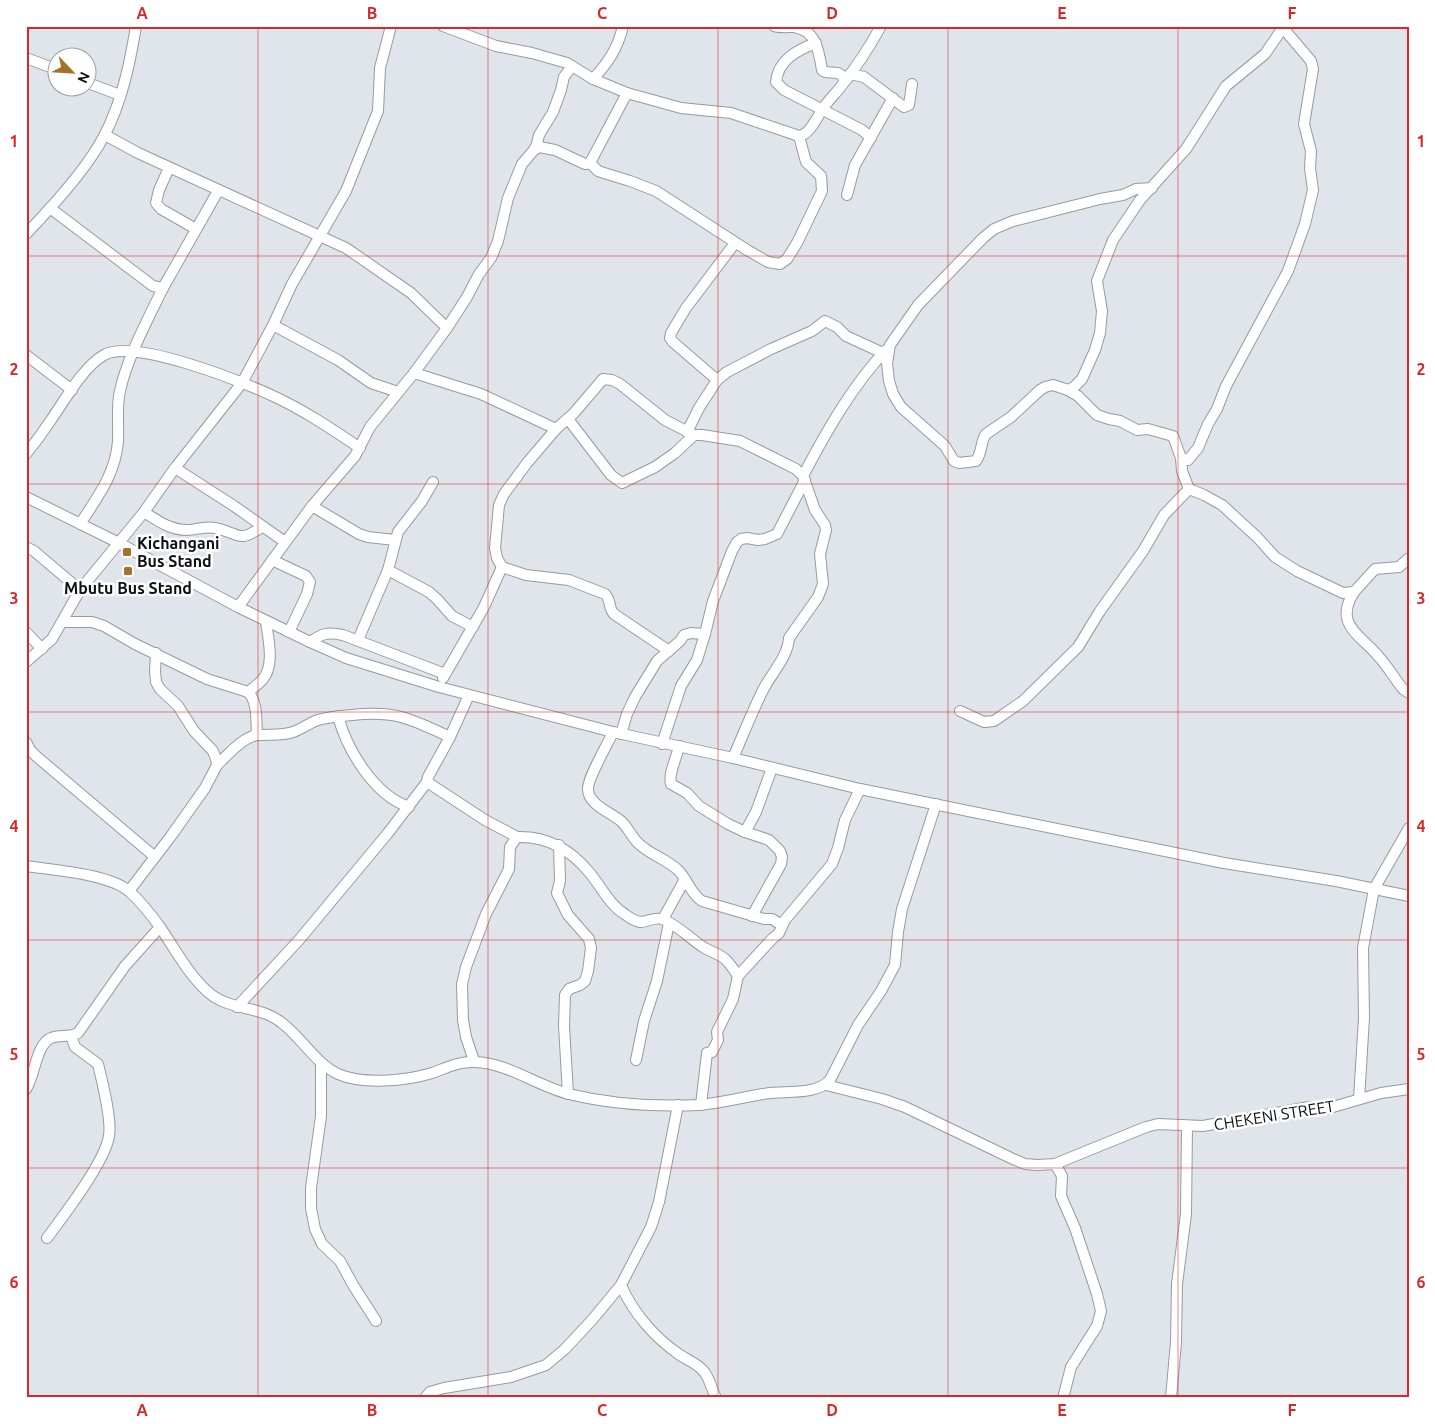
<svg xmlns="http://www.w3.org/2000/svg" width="1435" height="1424" font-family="Ubuntu,sans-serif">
	<rect width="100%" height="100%" fill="#dfe5eb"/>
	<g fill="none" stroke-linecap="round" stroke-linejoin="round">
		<defs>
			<g id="minor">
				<path d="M443,26l53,20 36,7 35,10 26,16 34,14 54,15 50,5 68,23c12,-2 18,-20 25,-29 4,-6 10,-12 15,-18 16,-20 30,-41 42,-63"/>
				<path d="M774,26c6,2 13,1 20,1 22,3 25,24 28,43l3,2 13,1 9,6"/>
				<path d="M816,43c-19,7 -38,17 -40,39l8,8 78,40 9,8"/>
				<path d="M26,58l32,12"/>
				<path d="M850,74l14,3 40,30 5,-2 3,-21"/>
				<path d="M593,79c15,-16 25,-31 30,-53"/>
				<path d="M88,83l32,12"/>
				<path d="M105,135l33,18 208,95 65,45 36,35"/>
				<path d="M534,150l5,-3 16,3 30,14 5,-1 37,-70"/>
				<path d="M590,163l8,8 6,2 26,8 26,10 91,59 21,12 12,2 7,-5 10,-16 25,-52 -1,-15 -15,-14 -7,-26"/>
				<path d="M169,168l-10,22 -3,13 5,6 35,20"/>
				<path d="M1152,188l-16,1 -13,6 -23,4 -87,22 -19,8 -11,9 -65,67 -28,40 -3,18 2,18 4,13 8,13 44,39 9,15 5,2 17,-2c7,-10 4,-19 10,-27l25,-17 29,-27 5,-3 8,-2 15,5 10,6 19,19 12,4 11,2 17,9 11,-1 25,7 8,22 7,2 10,-12 10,-24 9,-15 9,-23 62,-115 17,-47 8,-34 -3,-22 1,-17 -7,-27 9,-55 -2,-8 -28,-33"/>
				<path d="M847,195l8,-30 38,-67"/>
				<path d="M50,208l103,78 10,2 55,-97"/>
				<path d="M26,234c26,-27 61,-65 78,-98 18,-34 26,-73 32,-110"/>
				<path d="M273,325l65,35 33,23 27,9"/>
				<path d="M26,355l46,35"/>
				<path d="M414,373l67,21 75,35"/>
				<path d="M717,380l-44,-38 -3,-4 1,-5 15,-25 49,-65"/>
				<path d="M1068,390l6,-3 8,-8 13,-29 5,-17 2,-22 -5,-30 16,-41 27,-40 46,-51 40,-63 39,-32 19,-28"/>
				<path d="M568,419l43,56 11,8 33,-16 20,-14 19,-18h8l38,6 56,28 7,7 12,34 10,15 1,5 -6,24 3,30 -5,13 -29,41c-1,19 -18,36 -26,52 -11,22 -20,45 -30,68"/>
				<path d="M687,432l12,-24 18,-28 10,-8 44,-23 41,-18 13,-10 12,6 9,9 37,17"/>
				<path d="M26,454c9,-11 17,-22 25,-34 14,-20 32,-53 53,-65 30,-17 136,26 167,40 31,14 61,34 89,53"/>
				<path d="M1181,458l1,13 7,18 15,6 18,10 35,32 18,20 22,14 46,22 11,-1 21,-23 24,-2 10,-9"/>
				<path d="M175,468l59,38 51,36"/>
				<path d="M803,476c23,-44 49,-90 83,-126"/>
				<path d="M26,497l93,46 119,64 72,35 36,16 93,29 174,45 120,26 127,31 364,74 112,18 73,15"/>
				<path d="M312,506l47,28 9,3 27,3"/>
				<path d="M144,512c14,9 26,18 43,18 10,0 18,-4 28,-2 26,5 21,16 47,-1"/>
				<path d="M80,524c17,-26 36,-51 38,-83 1,-17 -2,-33 2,-50 7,-33 28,-72 43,-103"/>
				<path d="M26,547l8,4 46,39"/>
				<path d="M272,560l34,16 4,6 -3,12 -18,38"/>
				<path d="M388,570l41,22 8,7 15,17 21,11"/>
				<path d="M1354,592c-21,33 7,43 25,65 9,10 16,22 24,32l6,4"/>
				<path d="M238,607l74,-101 43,-50 15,-29 44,-54 33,-45 20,-31 12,-23 12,-16 7,-17 10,-43 14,-34 12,-14 3,-6 2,-9 14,-23 8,-22 3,-13 8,-11"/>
				<path d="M63,622h29l12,4 31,18 72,35 41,13c10,10 8,29 9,43"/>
				<path d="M26,632l16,17"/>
				<path d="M358,640l30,-70 10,-38 24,-31 11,-19"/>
				<path d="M310,642c13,-9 17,-10 33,-7l102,39"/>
				<path d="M669,651l-55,-37c-6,-6 -3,-15 -9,-20l-36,-14 -43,-5 -24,-8 -5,-9 -2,-10 4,-43 5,-11 23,-31 29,-34 18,-16 29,-34 9,1 8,4 45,36 29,15"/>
				<path d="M26,662l26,-23 28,-49 64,-78 31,-44 67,-85 31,-58 19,-41 54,-93 32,-80 2,-43 11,-42"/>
				<path d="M443,678l41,-71 18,-40"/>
				<path d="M248,692c5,-4 11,-8 15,-13 12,-15 5,-40 3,-58"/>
				<path d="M469,695l-19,42 -22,40 -1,5 58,38 32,17"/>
				<path d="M960,711l24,11 10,-1 29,-20 55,-54 22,-36 43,-60 21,-36 25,-26"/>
				<path d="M338,716c9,34 36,79 71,91"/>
				<path d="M613,732c-6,14 -24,43 -25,56 -1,17 25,25 34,34 6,6 10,15 16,21 12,12 29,16 41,28 9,10 12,23 23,30l62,18h8l10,6"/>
				<path d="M621,734l6,-20 8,-17 22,-36 23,-20 4,-6 7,-2 14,1"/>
				<path d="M26,742l4,8 6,6 119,101"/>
				<path d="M662,744l19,-58 16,-26 8,-26 8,-33 19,-50 5,-9 4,-3 6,-1 11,2 7,-1 12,-5 28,-54"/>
				<path d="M679,746c-2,11 -11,28 -8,38l16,9 12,13 29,18 17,8 24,8 11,11 2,6 -1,7 -29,52"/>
				<path d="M217,765c11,-10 26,-29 42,-30 12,-1 23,1 34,-3 9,-3 16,-9 25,-12 10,-3 22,-4 34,-5 44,-5 59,4 98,22"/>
				<path d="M745,832l11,-20 16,-44"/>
				<path d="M559,845l1,36 -3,12 11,22 21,24 2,9 -3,23 -3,10 -5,4 -11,4 -4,6 -1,31 4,68"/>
				<path d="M26,866c27,4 85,8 104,26 12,11 23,25 32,38 14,21 27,45 46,62 21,19 52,13 74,31 20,15 33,40 56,51 25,11 68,7 94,-1 14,-5 27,-12 43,-11 33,1 62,24 94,32 41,10 87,13 130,11 24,-2 48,-9 71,-12 19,-2 46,2 60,-13l28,-55 23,-34 14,-26 3,-33 4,-23 34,-105"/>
				<path d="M129,891l42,-55 34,-48 12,-23 -1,-6 -3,-8 -19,-20 -16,-25 -18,-17 -4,-7 -1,-11 1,-18"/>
				<path d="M663,919l22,-40"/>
				<path d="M237,1007l62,-67 89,-107 39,-51"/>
				<path d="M636,1060l8,-39 13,-40 12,-58"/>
				<path d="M474,1061l-8,-24 -3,-17 -1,-36 4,-17 20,-53 23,-45 1,-22 7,-10c29,-1 53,12 72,35 12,14 20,33 37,43 4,3 9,6 14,7 7,0 14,-5 22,-3 16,6 27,19 41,28 8,5 17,7 23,13 5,5 8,10 12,16"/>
				<path d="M321,1064v52l-10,72v20l4,21 7,15 18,17 13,24 23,36"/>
				<path d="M826,1085l56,14 23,8 108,52 12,5 12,1 18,-1 91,-37 12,-3 45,2 106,-19 17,2 55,-16 28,-4"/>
				<path d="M26,1089c9,-13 10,-45 25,-51 9,-4 17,0 27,-5l47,-67 35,-39"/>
				<path d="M1359,1099l5,-81 -1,-70 11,-59 35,-61"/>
				<path d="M701,1105l6,-52 5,-1 6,-12 -1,-8 16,-33 5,-23 34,-37 7,-6 6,-13 47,-56 6,-16 7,-28 15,-31"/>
				<path d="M1055,1164l7,12 -1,20 14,32 22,66 4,17 -4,15 -26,41 -8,31"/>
				<path d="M47,1238c17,-23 58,-76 62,-102 3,-17 -7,-55 -11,-72l-23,-17 -4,-11"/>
				<path d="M621,1285c12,28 34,53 59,70 9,6 19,9 25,18 5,7 7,17 11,25"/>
				<path d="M425,1398l5,-6 14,-4 67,-11 35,-12 19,-16 27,-29 29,-35 30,-58 8,-25 19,-97"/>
				<path d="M1171,1398l5,-56 1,-58 9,-70 1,-88"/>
			</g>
		</defs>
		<use href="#minor" stroke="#959ba0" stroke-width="12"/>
		<use href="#minor" stroke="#fff" stroke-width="10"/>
	</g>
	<path fill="none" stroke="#d62828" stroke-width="1" stroke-opacity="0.55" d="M258,26v1372M488,26v1372M718,26v1372M948,26v1372M1178,26v1372M26,256h1383M26,484h1383M26,712h1383M26,940h1383M26,1168h1383"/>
	<g fill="#a6712a" stroke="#fff" stroke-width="2">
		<rect x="122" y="547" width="10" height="10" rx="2.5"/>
		<rect x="123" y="566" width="10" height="10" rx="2.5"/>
	</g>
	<g text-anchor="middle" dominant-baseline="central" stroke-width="5" stroke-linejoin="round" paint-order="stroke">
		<g font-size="16" font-weight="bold" fill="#0d0f11" stroke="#fff" text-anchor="start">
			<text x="137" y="543">Kichangani<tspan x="137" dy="18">Bus Stand</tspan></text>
			<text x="128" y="588" text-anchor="middle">Mbutu Bus Stand</text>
		</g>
		<g font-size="16" fill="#0d0f11" stroke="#fff">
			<text transform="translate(1274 1115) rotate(-9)">CHEKENI STREET</text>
		</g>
	</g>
	<rect width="1435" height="1424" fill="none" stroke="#ffffff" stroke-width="55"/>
	<g transform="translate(72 72) rotate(115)"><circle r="24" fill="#ffffff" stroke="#9e9fa0"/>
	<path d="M0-4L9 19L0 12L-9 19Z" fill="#a6712a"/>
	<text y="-8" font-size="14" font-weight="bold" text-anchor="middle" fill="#0d0f11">N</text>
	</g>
	<rect x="28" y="28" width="1380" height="1368" fill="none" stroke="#d62828" stroke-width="2"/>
	<g font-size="16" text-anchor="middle" font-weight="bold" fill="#d62828">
		<text x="142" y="19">A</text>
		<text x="372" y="19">B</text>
		<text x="602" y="19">C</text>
		<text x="832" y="19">D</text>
		<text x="1062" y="19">E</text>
		<text x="1292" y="19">F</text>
		<text x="14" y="147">1</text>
		<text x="1421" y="147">1</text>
		<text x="14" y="375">2</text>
		<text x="1421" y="375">2</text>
		<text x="14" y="604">3</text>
		<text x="1421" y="604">3</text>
		<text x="14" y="832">4</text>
		<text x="1421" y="832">4</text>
		<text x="14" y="1060">5</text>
		<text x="1421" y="1060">5</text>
		<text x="14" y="1288">6</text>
		<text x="1421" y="1288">6</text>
		<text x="142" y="1416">A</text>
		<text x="372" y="1416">B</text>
		<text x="602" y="1416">C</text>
		<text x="832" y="1416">D</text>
		<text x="1062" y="1416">E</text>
		<text x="1292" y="1416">F</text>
	</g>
</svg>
